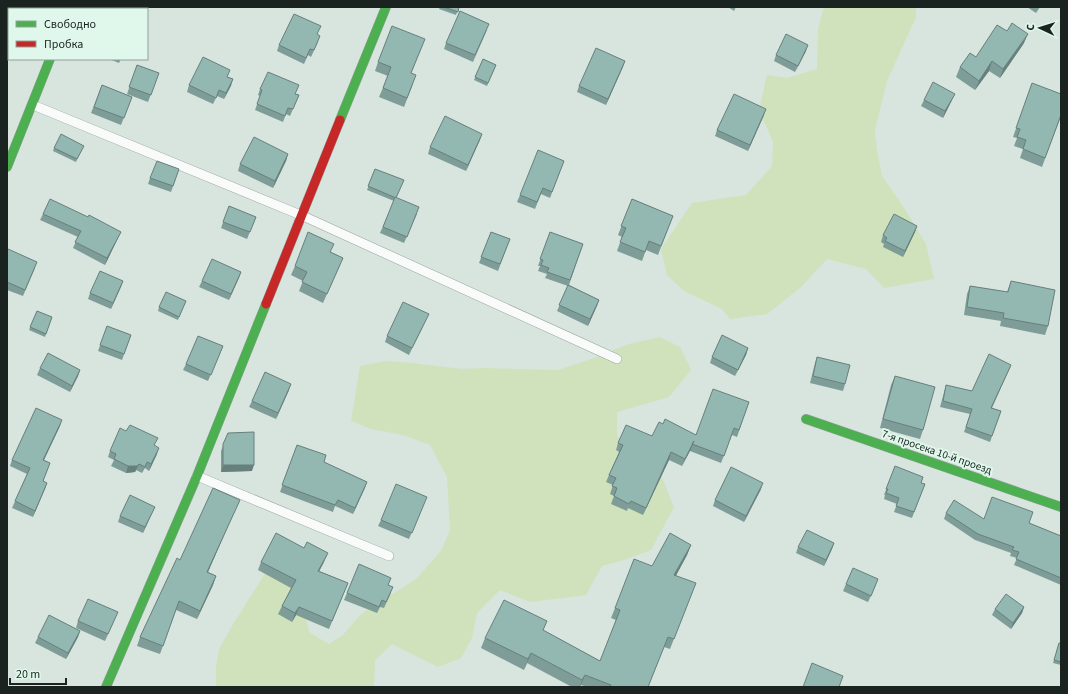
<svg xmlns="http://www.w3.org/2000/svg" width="1068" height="694" font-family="'Source Sans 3',sans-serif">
	<rect width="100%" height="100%" fill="#d8e4de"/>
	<g fill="#cfe2bb">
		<path d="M824,7h92v10l-29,64 -12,49 2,20 5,26 21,30 23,38 8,35 -50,9 -18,-19 -39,-10 -27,29 -33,26 -37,5 -8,-10 -38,-18 -17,-16 -6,-26 31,-46 54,-8 26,-29 1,-24 -14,-32 8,-35 20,3 30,-9 1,-40z"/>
		<path d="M660,337l20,10 11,23 -22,27 -52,15v24l39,27 18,44 -23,43 -27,10 -22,6 -16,29 -56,7 -30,-12 -23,23 -5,25 -11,20 -23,9 -46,-23 -17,16 -1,27h-158v-20l3,-18 16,-28 33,-52 29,-6 4,42 9,28 19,11 14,-9 18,-21 55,-35 25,-28 9,-21 -3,-53 -17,-32 -27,-10 -32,-6 -20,-8 9,-55 26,-5 26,2 50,6 21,-1 75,2 36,-12 35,-14z"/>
	</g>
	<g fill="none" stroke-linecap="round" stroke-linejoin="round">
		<defs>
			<g id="lane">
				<path d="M33,105l270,111 314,143"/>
				<path d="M197,476l192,80"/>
			</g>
			<path id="street" d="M70,9v-2"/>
			<g id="fast">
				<path d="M340,120l46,-113"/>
				<path d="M7,167l43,-108"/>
				<path d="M806,419l255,88"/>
				<path d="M106,687l91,-211 69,-172"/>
			</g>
			<path id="jam" d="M266,304l74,-184"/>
		</defs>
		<use href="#lane" stroke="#99a39e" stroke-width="10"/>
		<use href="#street" stroke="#99a39e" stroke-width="20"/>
		<use href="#fast" stroke="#99a39e" stroke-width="10"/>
		<use href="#jam" stroke="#99a39e" stroke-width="10"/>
		<use href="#lane" stroke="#f9fbfa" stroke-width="9"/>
		<use href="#street" stroke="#f9fbfa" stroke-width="18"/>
		<use href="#fast" stroke="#4caf50" stroke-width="9"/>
		<use href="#jam" stroke="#c62828" stroke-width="9"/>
	</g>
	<g fill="#7e9d98">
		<path d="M440,7h19l-3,8 -17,-6z"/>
		<path d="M728,7h8l-2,4z"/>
		<path d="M1027,7h13l-4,6z"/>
		<path d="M487,30l-14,32 -29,-13 2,-6z"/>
		<path d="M317,34l1,8 -7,15 -3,-2 -4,9 -27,-13 2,-6z"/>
		<path d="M1024,43l-24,35 -11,-7 -14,19 -19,-13 4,-10 16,-10z"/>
		<path d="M421,49l-10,24 2,11 -9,23 -25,-10 9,-21 -13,-5 3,-9z"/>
		<path d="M806,51l-11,21 -21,-11 2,-6z"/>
		<path d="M109,59h12l-2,4z"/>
		<path d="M483,59l13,6 -9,21 -13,-6z"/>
		<path d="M625,61l-19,44 -29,-13 2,-6z"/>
		<path d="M137,65l22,8 -11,29 -21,-8z"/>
		<path d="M228,77l5,2 -9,20 -7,-3 -4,8 -26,-12 2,-7z"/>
		<path d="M1032,83l29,33 -19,51 -22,-9 3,-9 -9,-3 3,-8 -4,-1z"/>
		<path d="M102,85l30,12 -11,28 -30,-12z"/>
		<path d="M260,89l35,5 4,1 -9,21 -4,-2 -3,8 -28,-12 5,-14 -2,-1z"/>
		<path d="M924,100h28l-9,18 -22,-12z"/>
		<path d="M764,115l-16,36 -33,-15 2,-6z"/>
		<path d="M482,134l-16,37 -38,-17 2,-7z"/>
		<path d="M54,148l28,1 -6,13 -23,-11z"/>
		<path d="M288,154l-2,7 -13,27 -35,-17 2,-7z"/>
		<path d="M564,161l-14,37 -9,-4 -6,15 -18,-7 3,-7z"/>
		<path d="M179,169l-8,23 -23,-8 2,-6z"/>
		<path d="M375,169l21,29 21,16 -13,29 -24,-10 14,-32 -27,-11z"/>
		<path d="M632,199l41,17 -15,39 -12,-5 -4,11 -25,-10 5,-14 -4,-2z"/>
		<path d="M229,206l27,11 -9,22 -26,-11z"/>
		<path d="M43,214l78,18 -3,6 -13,27 -32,-17 5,-11 -38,-17z"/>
		<path d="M917,226l-2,6 -12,25 -20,-10 1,-3 -3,-2 2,-7z"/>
		<path d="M491,232l19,7 -12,32 -19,-8z"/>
		<path d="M550,232l33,12 -14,41 30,15 -11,26 -31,-15 11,-25 -23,-8 2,-4 -9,-3 2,-5h-2z"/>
		<path d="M7,250l28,18 -12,28 -16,-6z"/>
		<path d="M331,252l12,6 -20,45 -24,-12 4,-10 -12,-6 4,-9z"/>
		<path d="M241,272l-12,28 -30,-13 3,-6z"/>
		<path d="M123,281l-12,28 -23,-10 2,-6z"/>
		<path d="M1011,281l37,45 -3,9 -45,-9 1,-5 -37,-6 3,-21 3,-8 37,6z"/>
		<path d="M186,301l-8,19 -20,-9 1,-4z"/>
		<path d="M37,311l15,6 -7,20 -16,-7z"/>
		<path d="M426,320l-17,35 -24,-13 2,-6z"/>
		<path d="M107,326l24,9 -9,25 -24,-9z"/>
		<path d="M223,346l-15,35 -25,-11 3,-6z"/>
		<path d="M748,348l-2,7 -11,21 -25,-13 2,-6z"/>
		<path d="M817,357l28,27 -2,7 -33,-8 5,-20z"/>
		<path d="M1011,365l-19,43 9,3 -11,31 -26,-10 6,-18 -30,-7 6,-22 26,6z"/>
		<path d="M40,368l40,2 -2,6 -8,16 -33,-17z"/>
		<path d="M895,376l28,54 -3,9 -40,-11 11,-43z"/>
		<path d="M289,390l-13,29 -27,-12 3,-6z"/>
		<path d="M749,402l-12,35 -5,-2 -11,28 -31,-12 1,-2 -9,17 -13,-6 -26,55 -15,-7 -1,3 -16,-7 3,-8 -4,-2 3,-9 -7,-3 3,-7 10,-23 -3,-2 2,-7 34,-7 11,-12 33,11z"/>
		<path d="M60,426l-16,34 6,3 -7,18 4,2 -14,34 -21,-9 15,-34 -17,-8 2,-6z"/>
		<path d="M228,433l24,38 -31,1v-21z"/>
		<path d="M155,445l2,9 -8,17 -4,-3 -3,5 -6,-3 -1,2 -9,1 -15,-7 3,-6 -6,-3 2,-6z"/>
		<path d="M297,445l27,17 43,20 -14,32 -18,-8 -2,6 -53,-20z"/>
		<path d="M895,466l26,17 4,1 -13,34 -18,-6 3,-8 -13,-5 1,-4h-1z"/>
		<path d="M761,489l-17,33 -31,-16 2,-6z"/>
		<path d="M240,500l-4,8 -28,64 8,4 -3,9 -16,34 -21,-9 -16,44 -23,-8 3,-9 40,-77z"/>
		<path d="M424,503l-15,36 -31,-13 3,-6z"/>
		<path d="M155,507l-12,26 -25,-11 2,-6z"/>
		<path d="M946,513l38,6 45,4 32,13v49l-47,-20 3,-7 -7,-2 1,-3 -36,-13 -31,-21z"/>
		<path d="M834,543l-2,6 -8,17 -28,-13 2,-6z"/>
		<path d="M691,545l-4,10 -11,20 16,18 -22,56 -6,-2 -16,40h-61l-6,-2 -1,2h-8l-45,-24 -3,7 -43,-22 4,-10 62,-17 -4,9 57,31 16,-41 -5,-2 4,-10 37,-42z"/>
		<path d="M261,562h63l-5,9 29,12 -19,46 -33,-14 -4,7 -14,-8 13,-26 -33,-18z"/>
		<path d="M846,584l30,1 -8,17 -25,-11z"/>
		<path d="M388,585l3,8 -7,15 -4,-1 -3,6 -33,-13 3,-7z"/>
		<path d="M1024,607l-2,6 -11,16 -19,-14 3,-6z"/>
		<path d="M118,612l-13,29 -29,-13 2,-7z"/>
		<path d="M80,631l-2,6 -12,22 -31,-16 3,-6z"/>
		<path d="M1059,643h2v22l-8,-2z"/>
	</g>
	<g fill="#67807c">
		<path d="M1028,34l-4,9 -24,35 3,-9z"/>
		<path d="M808,45l-2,6 -11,21 3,-6z"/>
		<path d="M625,61l-2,6 -17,38 2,-6z"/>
		<path d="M992,61l-3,10 -14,19 4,-9z"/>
		<path d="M233,79l-2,7 -7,13 2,-6z"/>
		<path d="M955,94l-12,24 2,-7z"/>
		<path d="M766,109l-2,6 -16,36 2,-6z"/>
		<path d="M482,134l-2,6 -14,31 2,-6z"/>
		<path d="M288,154l-2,7 -13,27 2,-7z"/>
		<path d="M917,226l-2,6 -12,25 2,-6z"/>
		<path d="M121,232l-3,6 -13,27 2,-7z"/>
		<path d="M241,272l-2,6 -10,22 2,-6z"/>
		<path d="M123,281l-2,6 -10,22 2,-6z"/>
		<path d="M599,300l-2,6 -9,20 2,-7z"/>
		<path d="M748,348l-2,7 -11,21 3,-6z"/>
		<path d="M1011,365l-2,5 -20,43 2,-5z"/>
		<path d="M80,370l-2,6 -8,16 2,-6z"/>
		<path d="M291,384l-2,6 -13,29 2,-6z"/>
		<path d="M62,420l-2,6 -19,40 2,-6z"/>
		<path d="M694,441l-3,8 -9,17 3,-7z"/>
		<path d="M159,448l-2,6 -8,17 2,-7z"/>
		<path d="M671,452l-2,8 -26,55 3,-7z"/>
		<path d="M139,464l-4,8 -9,1 2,-7z"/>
		<path d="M223,465h31l-2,6 -31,1z"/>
		<path d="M367,482l-2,6 -12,26 2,-6z"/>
		<path d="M47,483l-2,6 -12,28 2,-6z"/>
		<path d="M763,483l-2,6 -17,33 2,-6z"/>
		<path d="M240,500l-4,8 -32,73 3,-9z"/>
		<path d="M155,507l-3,6 -9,20 2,-6z"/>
		<path d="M834,543l-2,6 -8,17 2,-6z"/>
		<path d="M691,545l-4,10 -16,30 3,-10z"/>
		<path d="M328,553l-4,9 -9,17 3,-8z"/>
		<path d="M216,576l-3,9 -16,34 3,-8z"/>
		<path d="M299,607l-3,8 -4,7 3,-9z"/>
		<path d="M1024,607l-2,6 -11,16 2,-6z"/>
		<path d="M80,631l-2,6 -12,22 2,-6z"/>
		<path d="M531,653l-4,10 -3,7 4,-11z"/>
		<path d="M585,675l-4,10 -1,2 2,-7z"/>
	</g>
	<g fill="#93b7b1" stroke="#67807c">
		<path d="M28,7h24l-1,2h-24z"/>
		<path d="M444,7h15l-1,5z"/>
		<path d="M460,11l29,13 -14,31 -29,-12z"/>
		<path d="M294,14l27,12 -4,8 3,2 -6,14 -4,-1 -4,9 -27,-13z"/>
		<path d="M1012,23l16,11 -25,35 -11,-8 -13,20 -19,-14 10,-14 6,4 21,-32 10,6z"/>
		<path d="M392,26l33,13 -14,34 5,2 -9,23 -24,-10 8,-21 -13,-5z"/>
		<path d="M786,34l22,11 -10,21 -22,-11z"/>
		<path d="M596,48l29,13 -17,38 -29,-13z"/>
		<path d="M203,57l27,13 -3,7 6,2 -7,14 -7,-3 -3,8 -27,-13z"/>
		<path d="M483,59l13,6 -8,18 -13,-6z"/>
		<path d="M137,65l22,8 -8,22 -22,-8z"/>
		<path d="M268,72l31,13 -4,9 4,1 -6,14 -5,-1 -3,8 -28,-12 5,-14 -2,-1z"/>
		<path d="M933,82l22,12 -10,17 -21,-11z"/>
		<path d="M1032,83l29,11v21l-16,43 -22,-9 3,-9 -9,-3 3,-8 -4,-1z"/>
		<path d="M102,85l30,12 -8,21 -30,-11z"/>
		<path d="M734,94l32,15 -16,36 -33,-15z"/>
		<path d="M445,116l37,18 -14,31 -38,-18z"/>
		<path d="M61,134l23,12 -7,13 -23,-11z"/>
		<path d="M254,137l34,17 -13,27 -35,-17z"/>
		<path d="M538,150l26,11 -12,31 -9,-4 -6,14 -17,-7z"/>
		<path d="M157,161l22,8 -6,17 -23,-8z"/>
		<path d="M375,169l29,11 -8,18 -28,-12z"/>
		<path d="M395,197l24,10 -12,30 -24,-10z"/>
		<path d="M50,199l38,18 1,-2 32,17 -14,26 -32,-16 6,-11 -38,-17z"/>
		<path d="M632,199l41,17 -12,30 -12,-5 -4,11 -25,-10 6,-14 -5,-2z"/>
		<path d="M229,206l27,11 -6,15 -27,-10z"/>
		<path d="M894,214l23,12 -12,25 -20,-10 2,-3 -4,-3z"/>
		<path d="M308,232l26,12 -4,8 13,6 -16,36 -25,-12 5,-10 -12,-6z"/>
		<path d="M491,232l19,7 -10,25 -19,-7z"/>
		<path d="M550,232l33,12 -13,36 -23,-8 2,-4 -8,-3 2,-5 -3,-1z"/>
		<path d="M8,249l29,13 -12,28 -18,-8v-32z"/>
		<path d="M212,259l29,13 -10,22 -29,-13z"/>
		<path d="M100,271l23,10 -10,22 -23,-10z"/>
		<path d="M1011,281l44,9 -7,36 -45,-8 1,-5 -37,-6 3,-21 38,6z"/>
		<path d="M568,285l31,15 -9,19 -31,-14z"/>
		<path d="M166,292l20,9 -7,16 -20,-10z"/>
		<path d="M403,302l26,12 -17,34 -25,-12z"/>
		<path d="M37,311l15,6 -6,17 -16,-7z"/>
		<path d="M107,326l24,9 -7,19 -24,-9z"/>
		<path d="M722,335l26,13 -10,22 -26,-13z"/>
		<path d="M198,336l25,10 -12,29 -25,-11z"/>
		<path d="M48,353l32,17 -8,16 -32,-18z"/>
		<path d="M989,354l22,11 -20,43 10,3 -9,25 -26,-9 6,-18 -29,-8 3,-16 26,6z"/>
		<path d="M817,357l33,8 -5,19 -32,-8z"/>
		<path d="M265,372l26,12 -13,29 -26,-12z"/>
		<path d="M895,376l40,11 -12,43 -40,-11z"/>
		<path d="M713,389l36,13 -10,28 -5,-2 -10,28 -32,-12 2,-3 -9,18 -14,-7 -25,56 -15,-7 -2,3 -15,-8 3,-8 -5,-2 4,-8 -7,-3 14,-30 -5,-2 8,-18 26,11 7,-14 4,2 2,-5 31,16z"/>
		<path d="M36,408l26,12 -19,40 7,3 -7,18 4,2 -12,28 -20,-10 15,-33 -18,-8z"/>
		<path d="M130,425l28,13 -4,7 5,3 -8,16 -4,-2 -2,5 -6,-3 -2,2h-9l-14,-7 2,-5 -6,-3 10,-23 6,3z"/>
		<path d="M254,432v33h-31v-21l5,-11z"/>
		<path d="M297,445l29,10 -2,7 43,20 -12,26 -17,-8 -3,5 -53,-20z"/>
		<path d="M895,466l28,11 -2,6 4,1 -11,28 -18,-6 3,-8 -13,-5 2,-4h-2z"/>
		<path d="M731,467l32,16 -17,33 -31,-16z"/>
		<path d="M396,484l31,13 -15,36 -31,-13z"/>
		<path d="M213,488l27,12 -33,72 9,4 -16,35 -21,-10 -16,45 -23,-9 37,-79 3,2z"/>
		<path d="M130,495l25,12 -10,20 -25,-11z"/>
		<path d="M992,497l41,15 -4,11 32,13v42l-45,-19 3,-7 -7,-2 2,-3 -36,-13 -32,-21 8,-13 30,19z"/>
		<path d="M807,530l27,13 -8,17 -28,-13z"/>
		<path d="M276,533l28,15 3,-6 21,11 -10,18 30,12 -16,38 -33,-14 -4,6 -13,-7 14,-26 -35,-18z"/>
		<path d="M670,533l21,12 -17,30 22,8 -22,56 -6,-2 -20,50h-38l1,-2 -26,-10 -3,5 -51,-27 -3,6 -43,-21 19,-38 43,21 -4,9 57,31 20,-51 -5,-2 19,-49 18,7z"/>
		<path d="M359,564l32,14 -3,7 5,2 -7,15 -4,-2 -3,7 -32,-14z"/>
		<path d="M853,568l25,11 -7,17 -25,-12z"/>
		<path d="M1006,594l18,13 -11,16 -18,-14z"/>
		<path d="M88,599l30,13 -10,22 -30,-13z"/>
		<path d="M49,615l31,16 -12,22 -30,-16z"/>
		<path d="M1059,643h2v19l-7,-2z"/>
		<path d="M812,663l31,13 -4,11h-36z"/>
	</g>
	<g text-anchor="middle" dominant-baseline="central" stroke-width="4" stroke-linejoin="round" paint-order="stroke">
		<g font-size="11" fill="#1a231f" stroke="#dff8eb">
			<text transform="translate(937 452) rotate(19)">7-я просека 10-й проезд</text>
		</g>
	</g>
	<rect width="1068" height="694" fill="none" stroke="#1a231f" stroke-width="16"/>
	<rect x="8" y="8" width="140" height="52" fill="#dff8eb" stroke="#90a399"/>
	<rect x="16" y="21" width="20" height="6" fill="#4caf50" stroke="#90a399"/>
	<text x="44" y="28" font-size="12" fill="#1a231f">Свободно</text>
	<rect x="16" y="41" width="20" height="6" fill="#c62828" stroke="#90a399"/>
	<text x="44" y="48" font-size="12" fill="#1a231f">Пробка</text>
	<g transform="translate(1040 28) rotate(274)" stroke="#dff8eb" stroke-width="3" paint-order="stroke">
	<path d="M0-3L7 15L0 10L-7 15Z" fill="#1a231f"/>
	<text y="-6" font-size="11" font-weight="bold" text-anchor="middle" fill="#1a231f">С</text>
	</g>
	<path d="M10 678v6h56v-6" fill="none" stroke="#1a231f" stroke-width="2"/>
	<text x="16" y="678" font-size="12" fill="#1a231f" stroke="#dff8eb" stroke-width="3" paint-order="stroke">20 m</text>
</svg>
